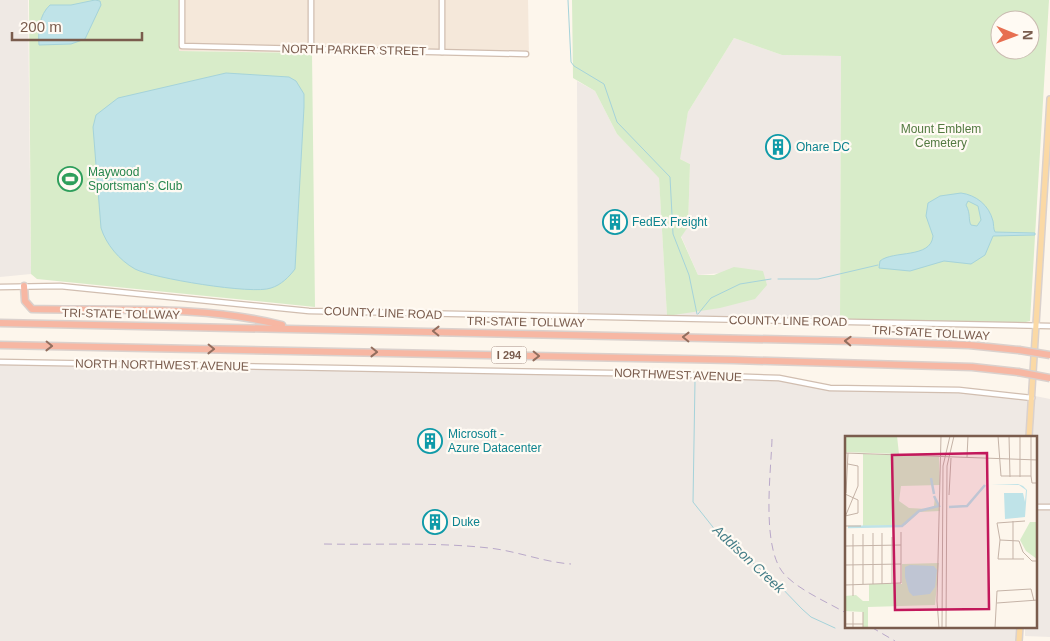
<svg xmlns="http://www.w3.org/2000/svg" width="1050" height="641" font-family="Arial,sans-serif">
	<rect width="100%" height="100%" fill="#fdf6ec"/>
	<path fill="#f5e8da" d="M179,0h349l1,56 -350,-5z"/>
	<g fill="#efe9e4">
		<path d="M0,0h28l3,274 -31,3z"/>
		<path d="M734,38l48,17 59,1 -1,265 -262,-7 -1,-233 18,10 22,43 42,43 8,138 55,-42 -24,2 -17,-39 7,-9 2,-63 -10,-5v-9l8,-38z"/>
		<path d="M0,362l778,16 52,10 129,2 73,8 -2,39h-184v190h173l-1,14h-1018z"/>
		<path d="M1035,396l15,3v238l-25,-1v-9h11v-190h-3z"/>
	</g>
	<g fill="#d8ecc9" fill-rule="evenodd">
		<path d="M29,0h150v51l133,2 3,254 -278,-28 -6,-5z"/>
		<path d="M572,0h477l-19,321 -8,2 -182,-2 1,-265 -59,-1 -48,-17 -46,74 -8,47 10,5 -2,63 -7,10 17,38h16l20,-8 29,4 4,14 -12,14 -35,9 -53,8 -8,-138 -42,-44 -22,-43 -22,-13zM1000,20h30v30h-30z"/>
	</g>
	<g fill="#bfe3e8" stroke="#a5d3da" fill-rule="evenodd">
		<path d="M95,0l5,1 1,4 -16,34 -14,5 -32,1c-1,-14 0,-30 11,-40h21z"/>
		<path d="M226,73l63,4 7,4 8,13v13l-9,162c-6,8 -14,16 -24,19 -18,7 -119,-10 -136,-19 -16,-9 -29,-25 -34,-41l-8,-101 3,-12 22,-17z"/>
		<path d="M961,193c15,2 28,12 32,28 1,4 0,7 2,11l40,1v2l-42,1 -8,19 -14,9 -27,-3 -34,10 -31,-3 1,-7c13,-11 51,-2 53,-25l-7,-20 2,-13 12,-7zM968,201l10,5 3,14 -4,6 -6,-1c-3,-5 0,-11 -5,-20z"/>
	</g>
	<g fill="none" stroke-linecap="round" stroke-linejoin="round">
		<g stroke="#a5d3da" stroke-width="1">
			<path d="M568,0l3,62 3,4 30,18 13,38 53,55 3,57 16,41 8,39"/>
			<path d="M778,279h40l60,-14"/>
			<path d="M698,314l13,-16 29,-14 31,-5"/>
			<path d="M695,381l-2,121 27,34 56,46 26,27 9,8 24,11"/>
		</g>
		<defs>
			<g id="minor">
				<path d="M182,0v46l344,8"/>
				<path d="M311,0v49"/>
				<path d="M442,0v52"/>
				<path d="M0,287l60,-1 249,25 741,15"/>
				<path d="M0,362l668,12 111,4 51,10 129,2 73,8"/>
				<path d="M1036,507h14"/>
			</g>
			<g id="major">
				<path d="M1029,437l21,-338"/>
				<path d="M1019,641l1,-14"/>
			</g>
			<g id="highway">
				<path d="M24,286l1,15 7,8c82,2 170,-4 250,16"/>
				<path d="M0,323l852,18 117,4 50,5"/>
				<path d="M0,345l734,15 238,7 46,5"/>
			</g>
		</defs>
		<use href="#minor" stroke="#d1beb0" stroke-width="7"/>
		<use href="#major" stroke="#dad1cd" stroke-width="8"/>
		<use href="#highway" stroke="#dad1cd" stroke-width="9"/>
		<use href="#minor" stroke="#fff" stroke-width="4.5"/>
		<use href="#major" stroke="#fbd9a5" stroke-width="5"/>
		<use href="#highway" stroke="#f7b7a3" stroke-width="6"/>
		<g stroke="#b9a8c9" stroke-width="1" stroke-dasharray="8 5" stroke-linecap="butt">
			<path d="M772,439c-1,35 -12,114 15,138 16,15 40,25 59,36"/>
			<path d="M324,544c55,1 111,-2 165,4 28,3 54,14 82,16"/>
			<path d="M871,627l24,14"/>
		</g>
		<defs>
			<g id="highway-bridge">
				<path d="M1019,350l31,5"/>
				<path d="M1018,372l32,6"/>
			</g>
		</defs>
		<use href="#highway-bridge" stroke="#dad1cd" stroke-width="9" stroke-linecap="butt"/>
		<use href="#highway-bridge" stroke="#f7b7a3" stroke-width="6"/>
	</g>
	<defs><path id="oneway-chevron" d="M-2-3.5L2.5 0L-2 3.5" fill="none" stroke-width="1.6" stroke-linecap="round" stroke-linejoin="round" transform="scale(1.25)"/></defs>
	<g stroke="#936e5e">
		<use href="#oneway-chevron" transform="translate(436 331) rotate(-179)"/>
		<use href="#oneway-chevron" transform="translate(686 337) rotate(-179)"/>
		<use href="#oneway-chevron" transform="translate(848 341) rotate(-178)"/>
		<use href="#oneway-chevron" transform="translate(49 346) rotate(1)"/>
		<use href="#oneway-chevron" transform="translate(211 349) rotate(1)"/>
		<use href="#oneway-chevron" transform="translate(374 352) rotate(1)"/>
		<use href="#oneway-chevron" transform="translate(536 356) rotate(1)"/>
	</g>
	<defs>
		<symbol id="building-ring" viewBox="-11 -11 22 22"><circle r="9.5" fill="#fffaf3" stroke="#0f9aa8" stroke-width="1.5"/><path d="M-4-6H4V6H1V3H-1V6H-4ZM-2.5-4.3h1.7v1.8h-1.7ZM.8-4.3h1.7v1.8H.8ZM-2.5-1h1.7V.8h-1.7ZM.8-1h1.7V.8H.8Z" fill="#0f9aa8"/></symbol>
		<symbol id="stadium-ring" viewBox="-11 -11 22 22"><circle r="9.5" fill="#fffaf3" stroke="#2e9e5b" stroke-width="1.5"/><path d="M0-5a6.5 5 0 1 0 0 10a6.5 5 0 1 0 0-10ZM-3.5-1.8h7v3.6h-7Z" fill="#2e9e5b"/></symbol>
	</defs>
	<g fill-rule="evenodd">
		<use href="#building-ring" x="764" y="133" width="28" height="28"/>
		<use href="#stadium-ring" x="56" y="165" width="28" height="28"/>
		<use href="#building-ring" x="601" y="208" width="28" height="28"/>
		<use href="#building-ring" x="416" y="427" width="28" height="28"/>
		<use href="#building-ring" x="421" y="508" width="28" height="28"/>
	</g>
	<g text-anchor="middle" dominant-baseline="central" stroke-width="4.5" stroke-linejoin="round" paint-order="stroke">
		<rect fill="#fffaf3" stroke="#a28b7f" stroke-width="1" x="491.5" y="346.5" width="35" height="17" rx="4"/>
		<g font-size="11" font-weight="bold" fill="#7a5c4d">
			<text x="509" y="355">I 294</text>
		</g>
		<g font-size="12" fill="#7a5c4d" stroke="#fffaf3">
			<text transform="translate(354 50) rotate(1)">NORTH PARKER STREET</text>
			<text transform="translate(383 313) rotate(2)">COUNTY LINE ROAD</text>
			<text transform="translate(121 314) rotate(1)">TRI-STATE TOLLWAY</text>
			<text transform="translate(788 321) rotate(1)">COUNTY LINE ROAD</text>
			<text transform="translate(526 322) rotate(1)">TRI-STATE TOLLWAY</text>
			<text transform="translate(931 333) rotate(3)">TRI-STATE TOLLWAY</text>
			<text transform="translate(162 365) rotate(1)">NORTH NORTHWEST AVENUE</text>
			<text transform="translate(678 375) rotate(2)">NORTHWEST AVENUE</text>
		</g>
		<g font-size="12" fill="#537a41" stroke="#fffaf3">
			<text x="941" y="129">Mount Emblem<tspan x="941" dy="14">Cemetery</tspan></text>
		</g>
		<g font-size="12" fill="#0d838f" stroke="#fffaf3" text-anchor="start">
			<text x="796" y="147">Ohare DC</text>
			<text x="632" y="222">FedEx Freight</text>
			<text x="448" y="434">Microsoft -<tspan x="448" dy="14">Azure Datacenter</tspan></text>
			<text x="452" y="522">Duke</text>
		</g>
		<g font-size="12" fill="#27864d" stroke="#fffaf3" text-anchor="start">
			<text x="88" y="172">Maywood<tspan x="88" dy="14">Sportsman's Club</tspan></text>
		</g>
		<g font-size="14" font-style="italic" fill="#437c86" stroke="#fffaf3">
			<text transform="translate(749 559) rotate(43)">Addison Creek</text>
		</g>
	</g>
	<g transform="translate(845 436)">
		<rect width="192" height="192" fill="#fdf6ec"/>
		<path d="M0,0h52l2,18 -54,-2zM18,18l76,3 1,28 -39,1 -2,15 10,7 19,1 6,-3 1,-10 5,15 -21,1 -14,13 -42,1zM185,86h7v37l-11,-8 -6,-11zM94,127l-4,42 -67,2v21h-5v-16l-18,-1v-15l11,-1 7,6h6v-17h33v-20z" fill="#d8ecc9"/>
		<path d="M173,48l5,2 4,4 -2,27 -20,2 -1,-26h19l2,9 1,-12 -7,-5h-28zM65,129l24,1 3,4 -2,17 -5,7 -17,2 -4,-4 -4,-15v-10z" fill="#bfe3e8"/>
		<path fill="none" stroke="#bfe3e8" stroke-width="2.5" d="M86,42l3,16M104,71l18,-1 18,-21M3,91l54,-1 17,-15 20,-5 -5,-10"/>
		<path fill="none" stroke="#c5b3a7" stroke-width="1" d="M153,0l3,40h30M164,0l1,41M175,0v41M186,0v40l1,7h6M0,17l193,7M122,21l1,-21M1,57l2,-40M0,58l13,6v13l-13,3M104,59l2,-37M0,81l13,-31v-20l-10,-2M168,85v38M0,90h16M8,98v62M155,104l19,1 4,11 9,9h6M0,110l56,-1M179,123h-26l2,-19 -3,-17 28,-2M0,129l56,-1M47,147v-46M18,148v-50M28,148v-51M37,148v-51M0,149l56,-2v-51M152,167l41,-3M8,176v16M18,176v16M0,188h18M94,192l-2,-27 4,-165M97,192l1,-162 7,-30M101,192l1,-162 7,-30M150,192l2,-37 34,-2 3,12"/>
		<path fill="#c2185b" fill-opacity="0.15" stroke="#c2185b" stroke-width="2.5" d="M142,17l2,156 -94,1 -3,-155z"/>
		<rect width="192" height="192" fill="none" stroke="#7a5c4d" stroke-width="2.5"/>
	</g>
	<g transform="translate(1015 35) rotate(91)"><circle r="24" fill="#fffaf3" stroke="#cabbb1"/>
	<path d="M0-4L9 19L0 12L-9 19Z" fill="#e76f51"/>
	<text y="-8" font-size="14" font-weight="bold" text-anchor="middle" fill="#7a5c4d">N</text>
	</g>
	<path d="M12 32v8h130v-8" fill="none" stroke="#7a5c4d" stroke-width="2.5"/>
	<text x="20" y="32" font-size="15" fill="#7a5c4d" stroke="#fffaf3" stroke-width="4" paint-order="stroke">200 m</text>
</svg>
